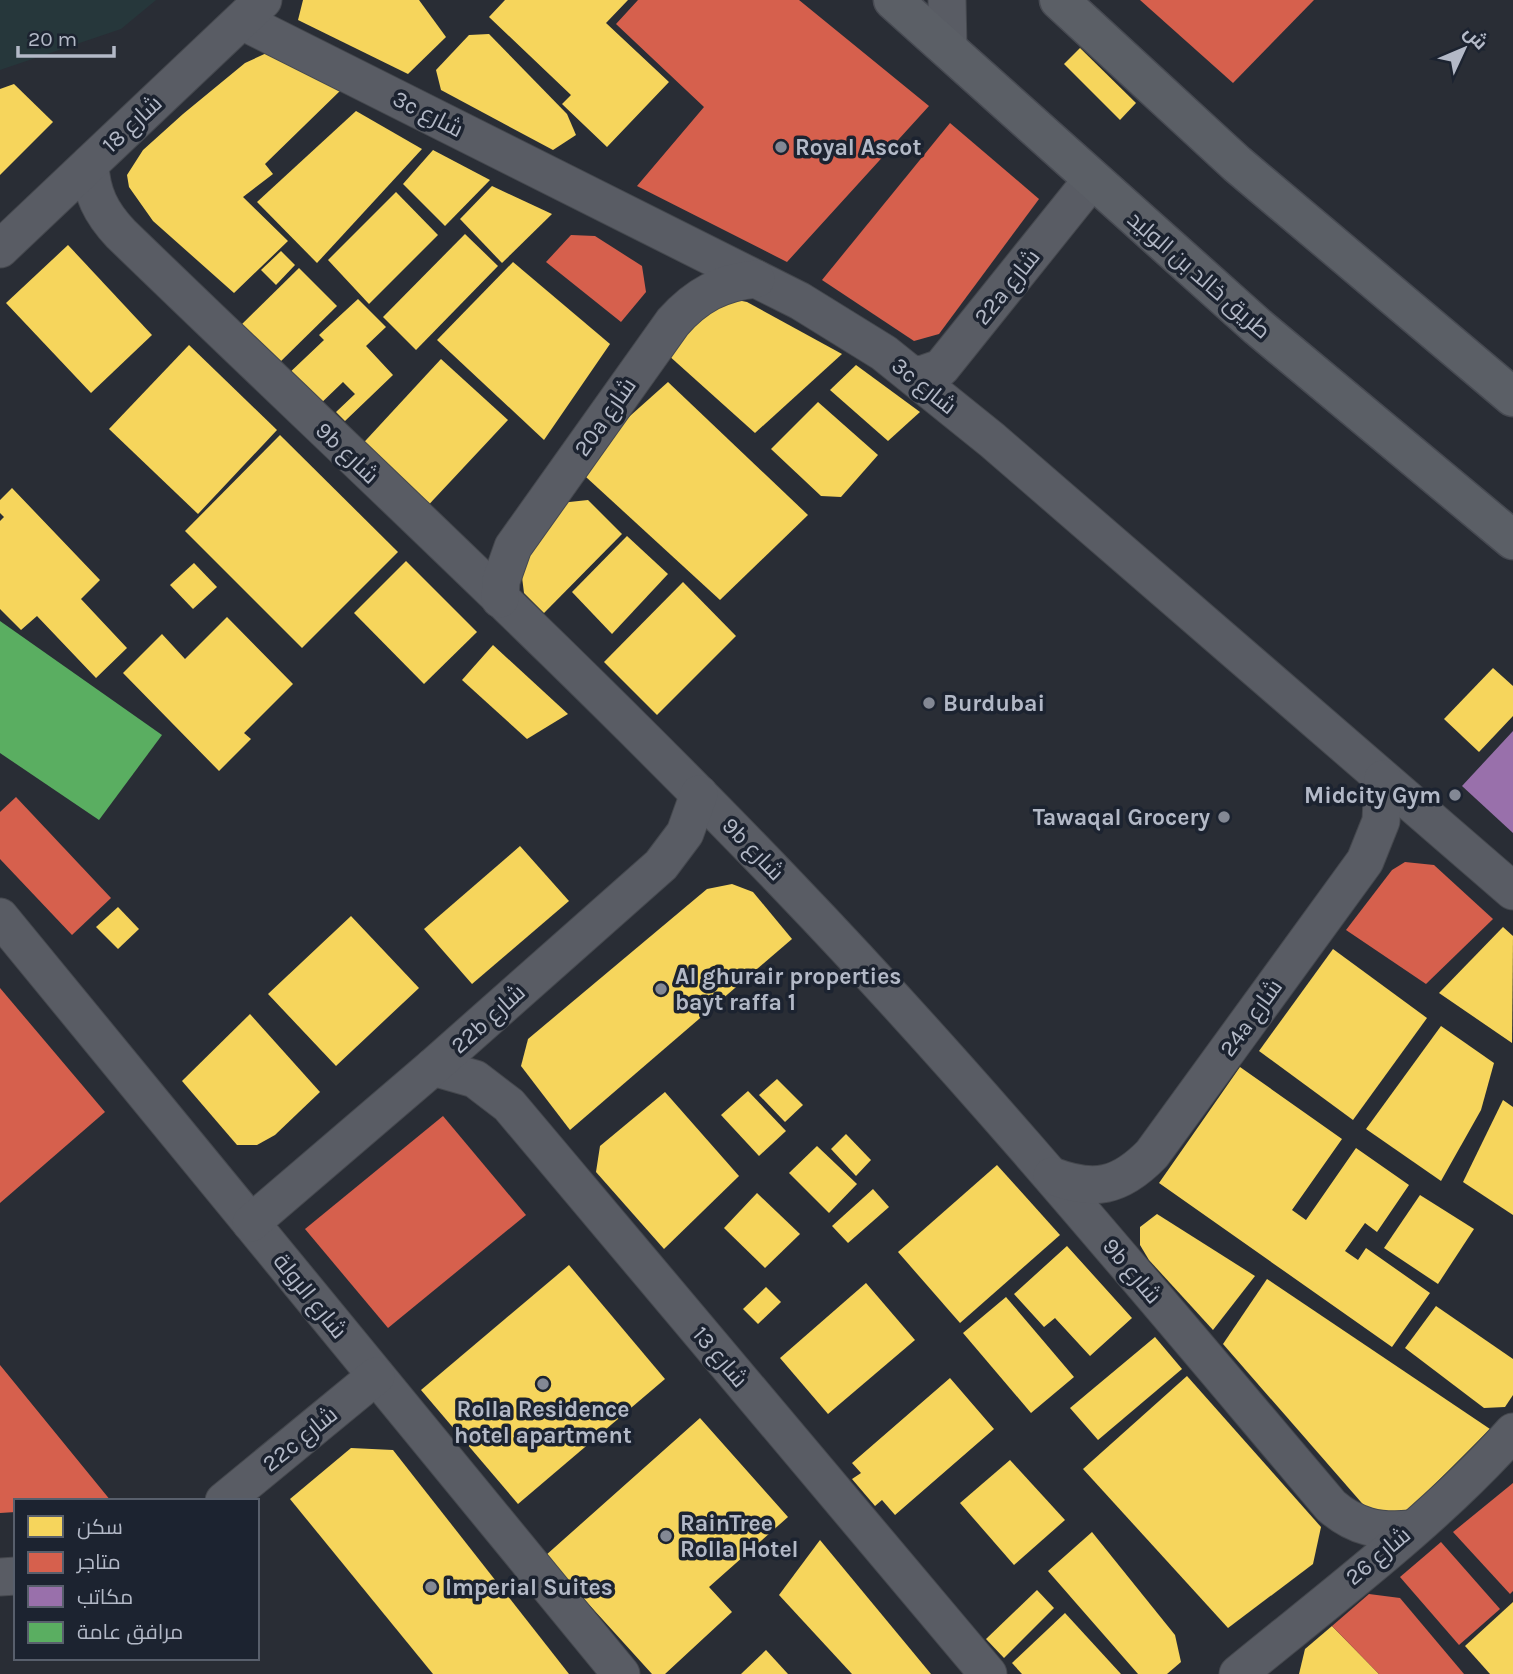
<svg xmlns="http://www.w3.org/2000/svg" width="1513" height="1674" font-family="Karla,Cairo,sans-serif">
	<rect width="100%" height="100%" fill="#292d35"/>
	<path fill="#26373b" d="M0,0h156l-35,29 -121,41z"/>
	<g fill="#f6d55c">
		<path d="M303,0h116l27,37 -38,37 -110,-54z"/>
		<path d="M505,0h123l-22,23 63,59 -62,65 -45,-43 9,-9 -82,-78z"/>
		<path d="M489,34l78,80 9,21 -23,15 -112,-60 -5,-20 33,-35z"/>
		<path d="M1080,48l56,55 -16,17 -56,-56z"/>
		<path d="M271,51l72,37 -78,76 8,10 -30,23 45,44 -54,52 -81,-72 -24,-34 -2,-12 16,-25 40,-36 62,-51z"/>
		<path d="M14,84l39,38 -53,53v-86z"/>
		<path d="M356,111l66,38 -105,114 -60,-61z"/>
		<path d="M433,150l57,30 -45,46 -42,-42z"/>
		<path d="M492,186l60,28 -50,49 -42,-44z"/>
		<path d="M396,192l42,43 -69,69 -41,-44z"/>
		<path d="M465,234l33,32 -82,84 -33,-33z"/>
		<path d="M68,245l84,90 -61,58 -85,-90z"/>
		<path d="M281,251l14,14 -19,20 -15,-15z"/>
		<path d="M513,262l97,82 -66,96 -107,-100z"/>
		<path d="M299,268l38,38 -61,60 -38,-38z"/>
		<path d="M358,299l28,28 -20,19 27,29 -48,46 -9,-9 19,-18 -12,-12 -28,27 -30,-32 39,-37 -5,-5z"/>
		<path d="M732,299l15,3 95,52 -87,79 -88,-79 51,-54z"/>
		<path d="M189,345l88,85 -79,84 -89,-85z"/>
		<path d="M441,359l67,61 -87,93 -66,-61z"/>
		<path d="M856,365l64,47 -32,29 -58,-51z"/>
		<path d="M668,382l140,133 -88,85 -146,-134z"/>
		<path d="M818,402l60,53 -37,42 -20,-1 -50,-47z"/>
		<path d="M280,435l118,117 -96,96 -117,-117z"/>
		<path d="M12,488l88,92 -19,19 46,49 -31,30 -59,-62 -16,14 -21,-21v-88l4,-4 -4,-4v-13z"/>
		<path d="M588,500l34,34 -78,79 -20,-20 -4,-32 40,-58z"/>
		<path d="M627,536l41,38 -56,60 -40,-42z"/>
		<path d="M406,561l71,71 -53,52 -70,-71z"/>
		<path d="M194,563l23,24 -24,22 -23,-24z"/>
		<path d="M683,582l53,54 -79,79 -53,-53z"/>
		<path d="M227,617l66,67 -49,49 7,6 -32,32 -96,-98 39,-39 23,25z"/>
		<path d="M493,645l75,69 -41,25 -65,-59z"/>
		<path d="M1493,668l20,18v30l-34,36 -35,-33z"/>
		<path d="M520,846l49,55 -97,83 -48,-55z"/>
		<path d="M732,884l21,8 39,47 -222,191 -49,-64 7,-27 179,-150z"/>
		<path d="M118,907l21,22 -21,20 -22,-22z"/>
		<path d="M351,916l68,72 -83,78 -68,-72z"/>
		<path d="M1503,927l10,9 -1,107 -73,-50z"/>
		<path d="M1333,949l94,69 -74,102 -94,-69z"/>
		<path d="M250,1014l70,78 -45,43 -18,10h-20l-55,-64z"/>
		<path d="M1441,1026l53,37 -13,47 -40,71 -75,-52z"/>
		<path d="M1240,1067l102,72 -50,71 14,10 50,-72 53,37 -32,47 -12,-9 -20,28 13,9 8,-12 64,45 -38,54 -233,-164z"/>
		<path d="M777,1079l26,26 -18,17 -26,-27z"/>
		<path d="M748,1091l38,40 -27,25 -38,-41z"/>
		<path d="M665,1092l74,84 -75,73 -68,-77 4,-26z"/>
		<path d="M1503,1100l10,7v108l-50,-33z"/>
		<path d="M846,1134l25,26 -15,16 -25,-27z"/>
		<path d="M817,1146l40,38 -28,29 -40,-40z"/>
		<path d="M997,1165l63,70 -100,88 -62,-71z"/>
		<path d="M873,1189l16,18 -41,36 -16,-17z"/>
		<path d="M757,1193l43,41 -35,34 -41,-40z"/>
		<path d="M1420,1195l54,34 -36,55 -54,-36z"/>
		<path d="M1157,1214l98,62 -42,54 -64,-70 -9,-15v-18z"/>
		<path d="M1067,1246l65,72 -42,38 -35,-38 -11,9 -30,-33z"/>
		<path d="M569,1265l96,114 -147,125 -97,-114z"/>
		<path d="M1267,1279l223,150 -88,88h-28l-151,-173z"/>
		<path d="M866,1283l49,57 -87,74 -48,-56z"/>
		<path d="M766,1287l15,15 -23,22 -15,-15z"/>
		<path d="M1006,1297l68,80 -43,36 -68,-80z"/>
		<path d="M1436,1306l77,53v36l-8,12 -21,1 -79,-60z"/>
		<path d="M1155,1337l27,32 -84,71 -28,-32z"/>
		<path d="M1187,1376l134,151 -8,37 -85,64 -145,-159z"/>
		<path d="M950,1378l44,51 -99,86 -13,-15 -7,6 -23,-27 9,-6 -9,-10z"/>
		<path d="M700,1418l88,99 -79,70 23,25 -67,62h-13l-107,-118z"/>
		<path d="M351,1448l42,2 176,224h-136l-143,-175z"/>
		<path d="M1010,1460l55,60 -51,45 -54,-62z"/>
		<path d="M1092,1532l83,103 6,27 -14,12h-29l-90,-103z"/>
		<path d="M820,1540l111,134h-79l-73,-79z"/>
		<path d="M1037,1590l17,18 -50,50 -18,-19z"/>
		<path d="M1513,1602v72h-23l-25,-28z"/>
		<path d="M1065,1613l56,61h-99l-10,-11z"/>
		<path d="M1332,1626l47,48h-80l6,-25z"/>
		<path d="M766,1650l22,24h-47z"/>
	</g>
	<g fill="#d6604d">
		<path d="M638,0h161l130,106 -142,156 -150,-76 67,-79 -88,-83z"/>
		<path d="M1140,0h174l-81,83z"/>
		<path d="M950,123l89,76 -100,135 -25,7 -92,-61z"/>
		<path d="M571,235l24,1 47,30 4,26 -25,30 -75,-60z"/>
		<path d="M16,797l95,101 -39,37 -72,-76v-47z"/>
		<path d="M1405,862l29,3 59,54 -67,65 -80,-54 46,-60z"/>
		<path d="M0,988l105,124 -105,91z"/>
		<path d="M443,1116l83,99 -138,113 -83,-99z"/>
		<path d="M0,1365l111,136h-95v11l-16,1z"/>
		<path d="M1513,1483v108l-3,3 -57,-62z"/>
		<path d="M1441,1542l59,67 -41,36 -59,-68z"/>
		<path d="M1369,1594l31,4 64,76h-85l-47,-48z"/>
	</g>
	<path fill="#9970ab" d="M1513,731v102l-51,-47z"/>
	<path fill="#5aae61" d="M0,621l162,114 -63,85 -99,-67z"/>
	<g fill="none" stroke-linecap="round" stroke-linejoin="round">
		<defs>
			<g id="minor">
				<path d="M947,0l1,47"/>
				<path d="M242,21l558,280 84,52 108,87 521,451"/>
				<path d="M90,164c1,29 11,49 31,70 224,217 454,429 669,654 190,198 364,409 541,618 24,21 48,26 79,23"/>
				<path d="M0,249l263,-249"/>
				<path d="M912,374l9,1 20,-7 150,-187"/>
				<path d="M500,599l1,-18 12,-34 160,-225c23,-26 48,-40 83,-43"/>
				<path d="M0,917l621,757"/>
				<path d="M433,1067l42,12 34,26 479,569"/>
				<path d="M1052,1176c42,16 68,11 100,-22l213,-293 16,-40 2,-42"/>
				<path d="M251,1223l182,-156 228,-202 24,-32 14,-39"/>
				<path d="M224,1501l152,-125"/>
				<path d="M0,1577l16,-1"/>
				<path d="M1238,1674c91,-75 197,-154 275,-242"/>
			</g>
			<g id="primary">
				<path d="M893,0l365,327 255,213"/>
				<path d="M1059,0l178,164 276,233"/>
			</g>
		</defs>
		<use href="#minor" stroke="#45484e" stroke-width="39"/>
		<use href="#primary" stroke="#474a52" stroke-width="41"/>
		<use href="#minor" stroke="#595c64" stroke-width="37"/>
		<use href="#primary" stroke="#5b5f66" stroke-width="38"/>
	</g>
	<g fill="#838894" stroke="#1c2330" stroke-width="2.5">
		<circle cx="781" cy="147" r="7"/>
		<circle cx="929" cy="703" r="7"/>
		<circle cx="1455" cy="795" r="7"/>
		<circle cx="1224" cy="817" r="7"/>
		<circle cx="661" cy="989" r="7"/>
		<circle cx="543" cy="1384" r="7"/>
		<circle cx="666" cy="1536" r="7"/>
		<circle cx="431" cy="1587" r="7"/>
	</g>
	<g text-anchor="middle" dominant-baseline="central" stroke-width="7" stroke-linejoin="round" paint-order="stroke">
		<g font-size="23" fill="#b3b9c7" stroke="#1c2330">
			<text transform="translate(428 114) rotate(27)">3c شارع</text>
			<text transform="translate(132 124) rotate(-43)">شارع 18</text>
			<text transform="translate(1199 275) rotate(41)">طريق خالد بن الوليد</text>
			<text transform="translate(1007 287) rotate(-51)">22a شارع</text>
			<text transform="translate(924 386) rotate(39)">3c شارع</text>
			<text transform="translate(605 417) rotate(-55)">20a شارع</text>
			<text transform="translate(347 453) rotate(44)">9b شارع</text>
			<text transform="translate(753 849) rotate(46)">9b شارع</text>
			<text transform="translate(1251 1018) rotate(-54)">24a شارع</text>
			<text transform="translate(488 1019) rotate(-42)">22b شارع</text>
			<text transform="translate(1132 1271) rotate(50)">9b شارع</text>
			<text transform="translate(310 1296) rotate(51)">شارع الرولة</text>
			<text transform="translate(720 1357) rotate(50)">شارع 13</text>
			<text transform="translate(300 1439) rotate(-39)">22c شارع</text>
			<text transform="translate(1378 1556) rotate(-40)">شارع 26</text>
		</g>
		<g font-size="23" font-weight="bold" fill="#b3b9c7" stroke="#1c2330" text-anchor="start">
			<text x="795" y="147">Royal Ascot</text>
			<text x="943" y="703">Burdubai</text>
			<text x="1441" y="795" text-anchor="end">Midcity Gym</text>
			<text x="1210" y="817" text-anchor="end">Tawaqal Grocery</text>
			<text x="675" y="976">Al ghurair properties<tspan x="675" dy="26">bayt raffa 1</tspan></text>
			<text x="543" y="1409" text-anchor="middle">Rolla Residence<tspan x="543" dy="26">hotel apartment</tspan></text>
			<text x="680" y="1523">RainTree<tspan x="680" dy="26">Rolla Hotel</tspan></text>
			<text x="445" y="1587">Imperial Suites</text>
		</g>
	</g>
	<rect x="14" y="1499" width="245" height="161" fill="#1c2330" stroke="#585f6c" stroke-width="2"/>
	<rect x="28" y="1516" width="35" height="21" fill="#f6d55c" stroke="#585f6c" stroke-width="2"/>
	<text x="77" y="1534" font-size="21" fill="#b3b9c7">سكن</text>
	<rect x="28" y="1552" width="35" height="21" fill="#d6604d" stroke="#585f6c" stroke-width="2"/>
	<text x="77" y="1569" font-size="21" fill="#b3b9c7">متاجر</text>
	<rect x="28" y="1586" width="35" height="21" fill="#9970ab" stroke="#585f6c" stroke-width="2"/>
	<text x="77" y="1604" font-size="21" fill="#b3b9c7">مكاتب</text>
	<rect x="28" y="1622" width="35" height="21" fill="#5aae61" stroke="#585f6c" stroke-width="2"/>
	<text x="77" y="1639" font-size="21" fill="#b3b9c7">مرافق عامة</text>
	<g transform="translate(1464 49) rotate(46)" stroke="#1c2330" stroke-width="5" paint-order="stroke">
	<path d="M0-5L12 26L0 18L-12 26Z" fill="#b3b9c7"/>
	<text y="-10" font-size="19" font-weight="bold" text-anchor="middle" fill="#b3b9c7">ش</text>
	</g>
	<path d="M18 46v10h96v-10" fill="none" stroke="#b3b9c7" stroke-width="3.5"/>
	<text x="28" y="46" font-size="21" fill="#b3b9c7" stroke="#1c2330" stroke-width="5" paint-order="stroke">20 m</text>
</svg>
